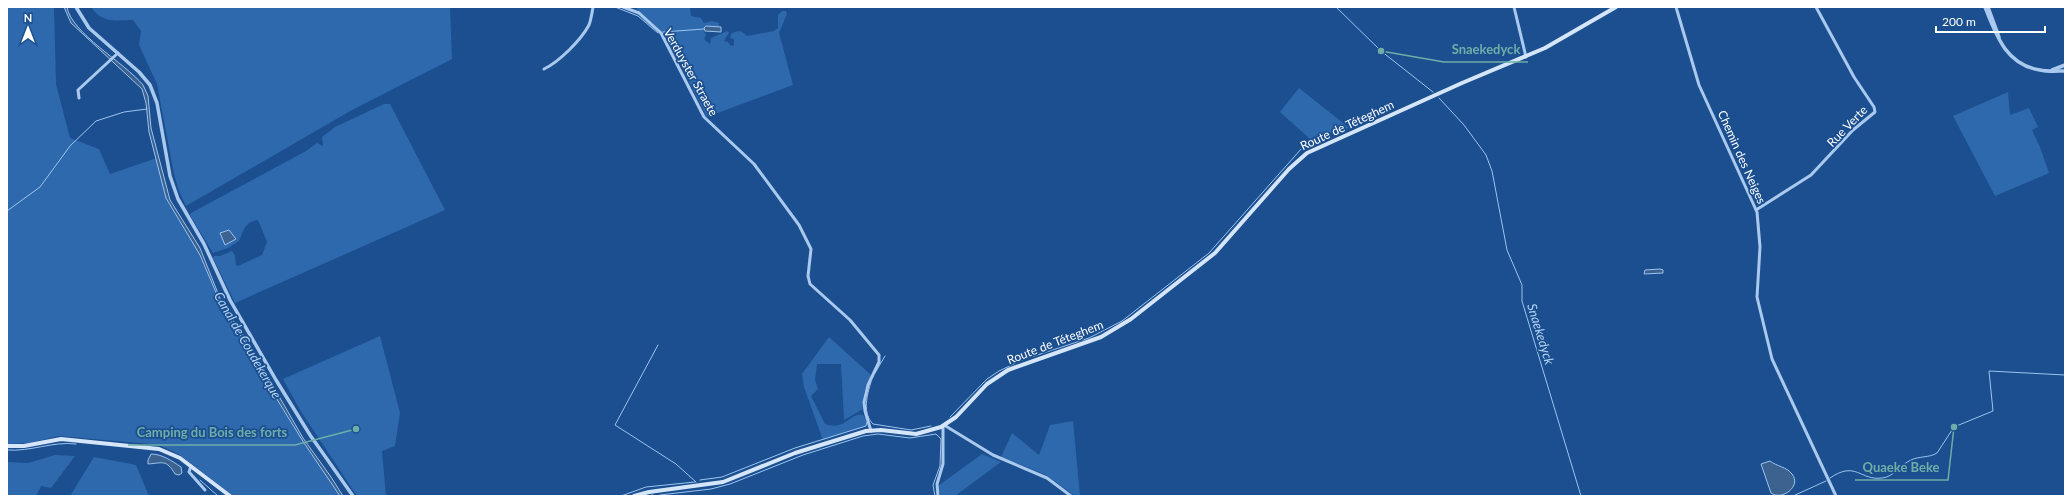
<svg xmlns="http://www.w3.org/2000/svg" width="2072" height="503" font-family="Lato,sans-serif">
	<rect width="100%" height="100%" fill="#1b4f8f"/>
	<g fill="#2e69ad">
		<path d="M7,7h47l2,77 14,54 29,11 11,25 47,-16 9,40 34,57 20,49 29,44 21,40 34,55 36,53h-107l-53,-41 -19,-9 -10,-2 -92,-8 -31,7 -21,1z"/>
		<path d="M91,7h359l2,52 -100,51 -166,96 -7,-15 -5,-17 -17,-90 -18,-39 2,-14 -8,-11c-18,0 -30,4 -42,-13z"/>
		<path d="M637,7h53l1,9 10,2 3,5 8,-2 7,2v6h-16l3,6 -2,4 6,5 1,-6 16,-7 2,2 -5,8 4,1 3,4 3,-1v-6l-4,-1 1,-4c6,-4 11,-4 16,2l27,-5 4,-3v-13l4,-4h4l1,3 -8,19 14,52 -86,32 -24,-47 3,-3 -1,-6 -3,2 -2,-2 1,-3 -11,-8 -12,-20h-5l-15,-15z"/>
		<path d="M1299,88l44,35 6,5 -39,11 -30,-27z"/>
		<path d="M2008,92l2,23 19,-7 9,19 -6,3 8,17 9,26 -54,23 -42,-80z"/>
		<path d="M384,104h6l55,106 -210,93 -22,-45 1,-2h6l12,-5 3,5 1,9 2,1 24,-11 5,-13 -8,-20 -2,-2c-13,3 -13,10 -18,21l-11,7 -15,5 -23,-38 1,-2 115,-62 11,-8 6,3 -1,-9 13,-10z"/>
		<path d="M380,336l20,77 -5,33 -13,5 4,45h-29l-57,-86 -17,-31z"/>
		<path d="M829,337l42,38 -7,18 -1,16 -19,11 -3,-56h-24l-2,16 3,9 -7,7 14,28c22,7 23,-11 38,-9l3,4v7l-43,14 -19,-53 -2,-13z"/>
		<path d="M1073,421l7,75h-5l-29,-21 -45,-18 11,-24 27,22 11,-30z"/>
		<path d="M982,454l19,8 -46,34h-15l-2,-10z"/>
		<path d="M55,455l20,1 -24,32 -10,-2 -5,10h-29v-34l21,1z"/>
		<path d="M94,457l42,8 13,31h-79z"/>
	</g>
	<g fill="#3c6290" stroke="#9cc4f0">
		<path d="M64,7h3c4,26 58,56 76,78l5,11 3,32 19,72 30,48 23,58 23,33 57,99 28,39 12,19h-3l-36,-53 -34,-55 -21,-40 -26,-39 -23,-54 -34,-57 -17,-66 -3,-29 -4,-14 -71,-66z"/>
		<path d="M706,26l15,1v5l-16,-1 -1,-3z"/>
		<path d="M229,230l7,9 -11,6 -5,-12z"/>
		<path d="M1660,269l3,1v3l-19,1 1,-4z"/>
		<path d="M151,454c11,0 21,7 30,13l1,6 -3,2 -4,-1c-9,-15 -12,-11 -27,-10v-4z"/>
		<path d="M1770,461c6,5 17,6 22,13 10,12 -10,27 -21,19l-10,-29z"/>
	</g>
	<g fill="none" stroke-linecap="round" stroke-linejoin="round">
		<g stroke="#9cc4f0" stroke-width="1">
			<path d="M615,7l23,9 20,17"/>
			<path d="M1336,7l45,44 52,41"/>
			<path d="M663,32l41,-3"/>
			<path d="M1439,98l25,27 22,30 6,16 15,79 15,35v16l59,195"/>
			<path d="M7,211l33,-24 30,-41 26,-25 28,-9 23,-3"/>
			<path d="M658,345l-43,80 61,39 20,18"/>
			<path d="M875,373l10,-17"/>
			<path d="M871,382c-4,13 -9,31 2,42l38,6 20,-4"/>
			<path d="M950,417l37,-38 12,-8 23,-11 67,-22 33,-17 87,-68 101,-114"/>
			<path d="M7,450c24,2 45,-9 69,-6"/>
			<path d="M1830,478c26,-18 30,3 52,0 12,-1 18,-13 29,-18 8,-4 18,-2 26,-7l17,-26 39,-16 -4,-40 76,4"/>
			<path d="M200,480l18,16"/>
			<path d="M700,480l22,-3 73,-29 71,-22 1,-4"/>
			<path d="M660,495l51,-6 19,-5 73,-29 60,-19 15,-2 32,4 26,-4 5,5 -1,27 -7,19 2,11"/>
			<path d="M621,496l25,-9 49,-5"/>
			<path d="M647,496l6,-1"/>
			<path d="M1793,496l33,-15"/>
		</g>
		<g stroke="#a9c9ee" stroke-width="3">
			<path d="M623,7l16,6 22,20 43,84 50,47 45,61 12,24 -3,27 2,8 40,36 29,35v7l-11,23 -4,17 1,9 6,20"/>
			<path d="M1514,7l12,50"/>
			<path d="M1676,7l23,78 58,127 3,35 -3,50 15,62 64,137"/>
			<path d="M544,69c15,-7 37,-29 45,-44 2,-5 3,-12 4,-18"/>
			<path d="M79,98l-1,-8 40,-37"/>
			<path d="M1756,210l55,-35 42,-45 22,-18 -1,-5 -20,-30 -38,-70"/>
			<path d="M944,425l49,30 54,23 24,18"/>
			<path d="M191,466l-2,6 16,18"/>
			<path d="M938,496l-1,-12 6,-20v-38"/>
		</g>
		<g stroke="#a9c9ee" stroke-width="3.5">
			<path d="M76,7l13,21 50,44 11,13 7,18 13,73 8,23 26,45 26,56 46,80 34,55 43,61"/>
			<path d="M1985,7c11,28 21,58 55,63 8,2 17,1 25,1"/>
			<path d="M1988,7l11,30"/>
			<path d="M2052,70l13,-5"/>
		</g>
		<g stroke="#d6e6fa" stroke-width="4">
			<path d="M7,446h17l37,-7 98,10 21,9 50,38"/>
			<path d="M634,496l15,-4 74,-10 72,-29 71,-22 15,-1 35,4 25,-7 15,-10 31,-33 21,-14 93,-33 30,-18 84,-66 74,-84 18,-16 155,-70 83,-35 71,-41"/>
		</g>
	</g>
	<g text-anchor="middle" dominant-baseline="central" stroke-width="3.5" stroke-linejoin="round" paint-order="stroke">
		<g font-size="12" fill="#fff" stroke="#1b4f8f">
			<text transform="translate(691 72) rotate(61)">Verduyster Straete</text>
			<text transform="translate(1347 125) rotate(-25)">Route de Téteghem</text>
			<text transform="translate(1847 126) rotate(-46)">Rue Verte</text>
			<text transform="translate(1742 157) rotate(66)">Chemin des Neiges</text>
			<text transform="translate(1055 342) rotate(-21)">Route de Téteghem</text>
		</g>
		<g font-size="13" font-style="italic" fill="#b5d3f5" stroke="#1b4f8f">
			<text transform="translate(1541 334) rotate(73)">Snaekedyck</text>
			<text transform="translate(248 345) rotate(60)">Canal de Coudekerque</text>
		</g>
	</g>
	<path fill="none" stroke="#6fada8" stroke-width="1.5" d="M1381 51L1444 62H1528M356 429L295 445H128M1954 427L1948 480H1855"/>
	<g fill="#6fada8" stroke="#1b4f8f" stroke-width="1.5">
		<circle cx="1381" cy="51" r="4"/>
		<circle cx="356" cy="429" r="4"/>
		<circle cx="1954" cy="427" r="4"/>
	</g>
	<g font-size="13" text-anchor="middle" font-weight="bold" fill="#6fada8" stroke="#1b4f8f" stroke-width="3.5" stroke-linejoin="round" paint-order="stroke">
		<text x="1486" y="54">Snaekedyck</text>
		<text x="212" y="437">Camping du Bois des forts</text>
		<text x="1901" y="472">Quaeke Beke</text>
	</g>
	<rect width="2072" height="503" fill="none" stroke="#ffffff" stroke-width="16"/>
	<g transform="translate(28 28)" stroke="#1b4f8f" stroke-width="3" paint-order="stroke">
	<path d="M0-3L7 15L0 10L-7 15Z" fill="#ffffff"/>
	<text y="-6" font-size="11" font-weight="bold" text-anchor="middle" fill="#ffffff">N</text>
	</g>
	<path d="M1936 26v6h109v-6" fill="none" stroke="#ffffff" stroke-width="2"/>
	<text x="1942" y="26" font-size="12" fill="#ffffff" stroke="#1b4f8f" stroke-width="3" paint-order="stroke">200 m</text>
</svg>
